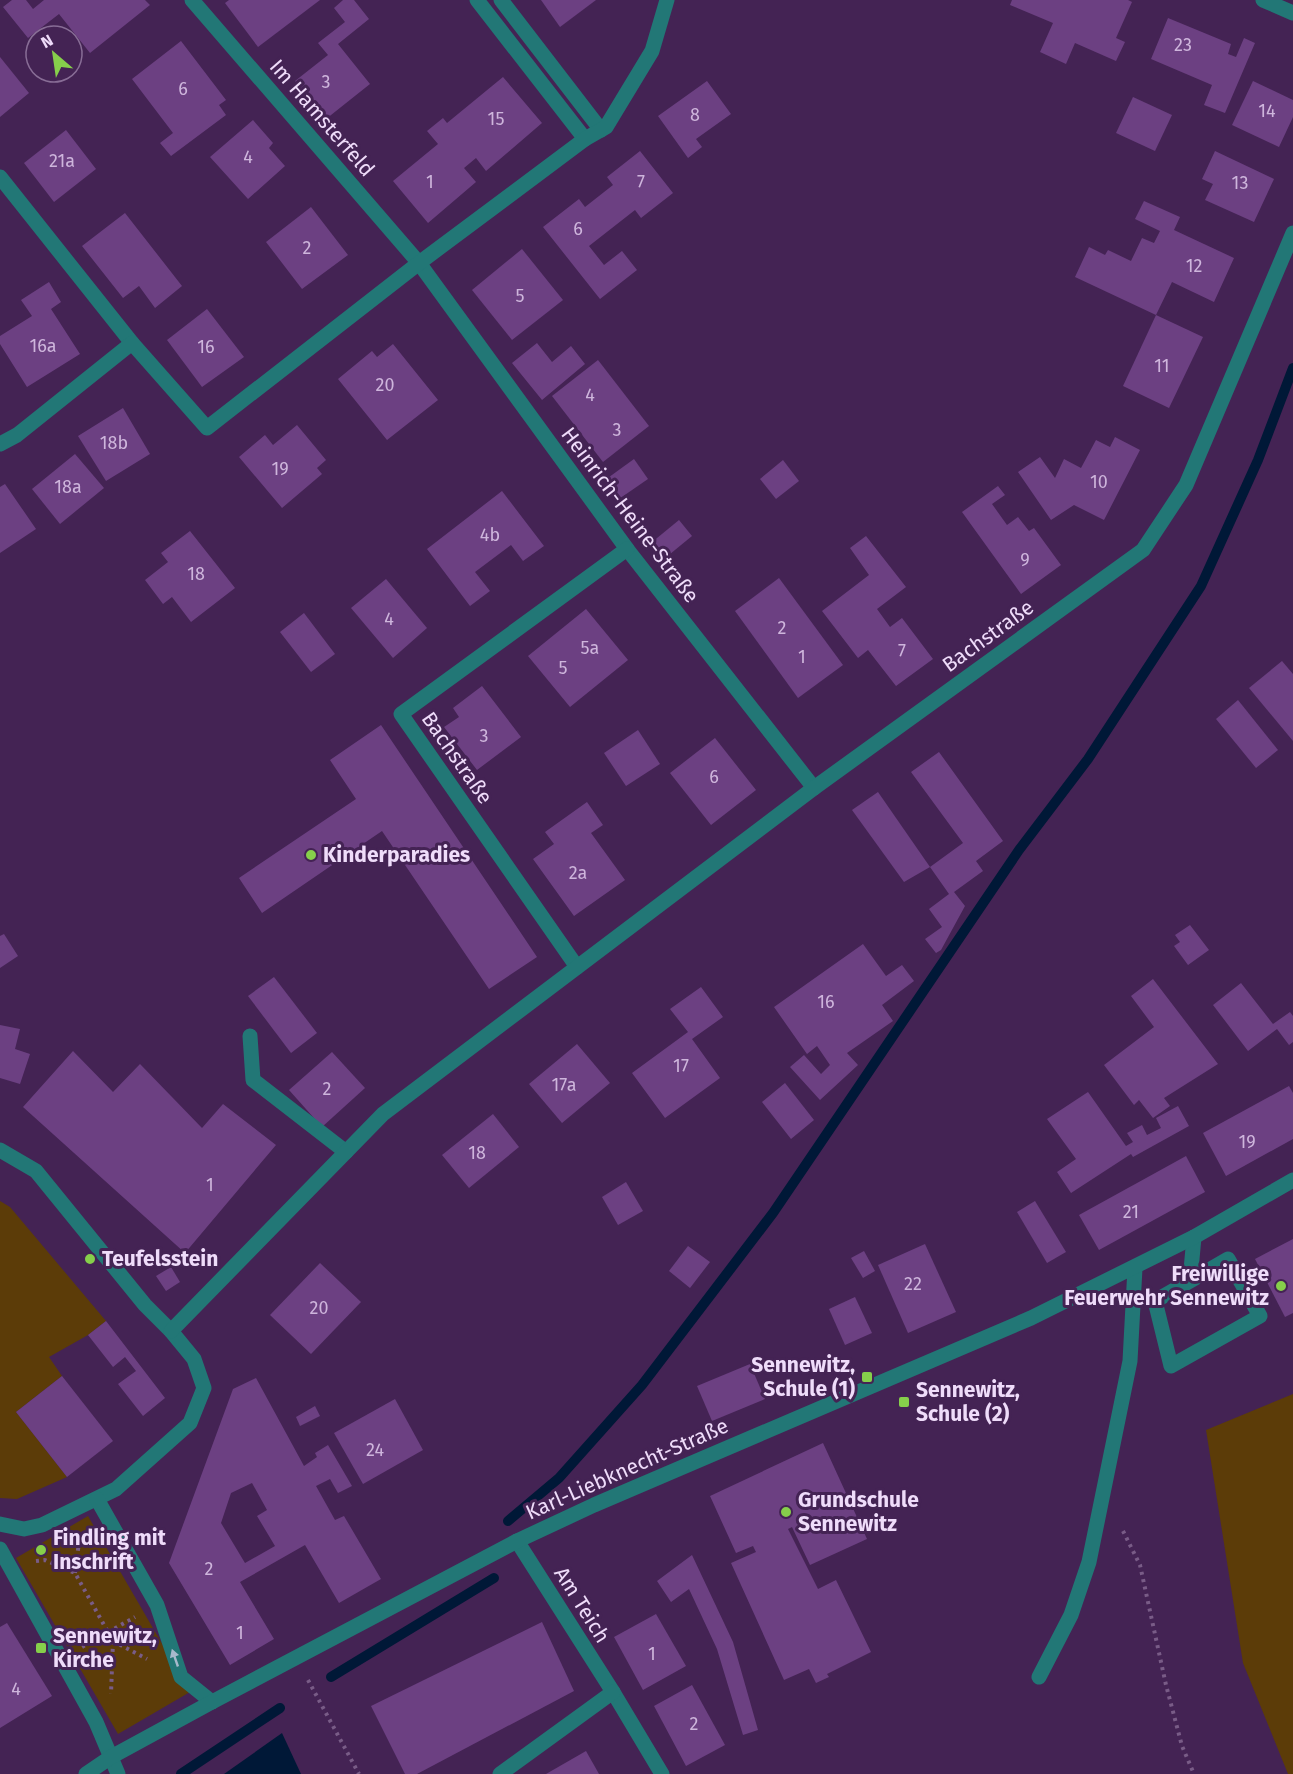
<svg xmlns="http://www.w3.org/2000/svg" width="1293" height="1774" font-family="'Fira Sans',sans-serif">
	<rect width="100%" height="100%" fill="#442354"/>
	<g fill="#5c3c08">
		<path d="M0,1201l10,6 96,114 -18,14 -39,22 13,19 -46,36 51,65 -50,22 -17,-1z"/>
		<path d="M1293,1394v380h-5l-45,-111 -37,-233z"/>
		<path d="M88,1516l102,176 -72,42 -102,-176z"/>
	</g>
	<path fill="#001837" d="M282,1733l19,41h-77z"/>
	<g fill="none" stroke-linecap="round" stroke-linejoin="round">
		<g stroke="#001837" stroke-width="10">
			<path d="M508,1521l51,-43 83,-93 131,-172 246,-363 69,-91 113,-173 57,-126 35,-92"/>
			<path d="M331,1677l163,-99"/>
			<path d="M181,1774l99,-66"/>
		</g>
	</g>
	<g fill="#6c4082" fill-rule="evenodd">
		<path d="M12,0h14l7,9 11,-9h101l5,5 -60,48 -31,-39 -31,24 -25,-31z"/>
		<path d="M229,0h91l-62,47 -33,-44z"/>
		<path d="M343,0h11l15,19 -31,25 32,40 -44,35 -31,-38 33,-26 -10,-12 27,-21 -11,-14z"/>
		<path d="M541,0h55l-36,27z"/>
		<path d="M1012,0h116l4,2 -16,36 9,4 -9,19 -41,-18 -9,21 -26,-12 13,-29 -43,-18z"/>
		<path d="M1168,18l63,26 -3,10 8,3 8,-19 11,5 -30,70 -21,-8 8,-20 -61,-26z"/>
		<path d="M181,41l45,59 -7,5 7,10 -55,41 -11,-13 13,-10 -41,-54z"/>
		<path d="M0,57l29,36 -29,24z"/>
		<path d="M503,77l39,46 -56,48 -10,-13 -12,10 12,14 -48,41 -35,-42 45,-37 -11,-13 16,-13 4,5z"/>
		<path d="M707,81l24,33 -35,25 6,8 -14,11 -30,-42z"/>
		<path d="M1253,81l40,19v17l-14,30 -47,-22z"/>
		<path d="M1133,97l39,18 -17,36 -39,-18z"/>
		<path d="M253,120l20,23 -4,5 16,18 -37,33 -38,-42z"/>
		<path d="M66,130l30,39 -42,33 -30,-39z"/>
		<path d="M640,151l33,42 -32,25 -6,-8 -46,36 15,19 18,-14 15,19 -37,29 -57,-72 36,-28 6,8 28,-22 -6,-8z"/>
		<path d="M1215,151l59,28 -20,43 -49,-22 8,-16 -11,-5z"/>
		<path d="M1144,201l36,16 -6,13 60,28 -20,44 -42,-20 -16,33 -81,-38 14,-30 16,8 3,-5 23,11 11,-23 12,5 6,-12 -25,-12z"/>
		<path d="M311,207l37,48 -46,34 -36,-47z"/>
		<path d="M125,213l57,73 -27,22 -16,-22 -16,12 -41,-52z"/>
		<path d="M522,249l41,51 -51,40 -40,-50z"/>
		<path d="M49,282l12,20 -10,7 29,45 -53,33 -27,-43v-8l32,-20 -11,-16z"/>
		<path d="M207,309l37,48 -42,30 -35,-47z"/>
		<path d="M1156,315l47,22 -34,71 -46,-22z"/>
		<path d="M537,343l15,19 19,-16 14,18 -43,36 -30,-37z"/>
		<path d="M393,344l45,56 -51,40 -49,-61 34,-28 5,6z"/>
		<path d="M598,360l51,66 -46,36 -51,-66z"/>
		<path d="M123,408l27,46 -44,27 -28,-45z"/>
		<path d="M297,425l29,35 -9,8 5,6 -40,34 -43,-51 26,-22 8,10z"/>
		<path d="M1115,437l25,13 -36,70 -30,-15 -23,15 -33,-48 22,-15 15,21 9,-19 17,9 15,-28 14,7z"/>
		<path d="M75,454l29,34 -44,36 -28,-35z"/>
		<path d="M634,459l14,20 -29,20 -14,-19z"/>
		<path d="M783,460l16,21 -23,18 -16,-20z"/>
		<path d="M5,484l31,45 -36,24v-66z"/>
		<path d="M998,486l7,9 -13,9 15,21 11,-8 11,14 5,-3 27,37 -40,29 -59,-82z"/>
		<path d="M502,491l42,55 -21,15 -12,-16 -36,27 15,19 -20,15 -43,-57z"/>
		<path d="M679,520l13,16 -28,23 -13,-16z"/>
		<path d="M190,531l45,57 -44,34 -19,-25 -9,7 -18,-24 23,-18 -7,-9z"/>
		<path d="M866,536l40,51 -29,22 13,18 12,-9 31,41 -37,27 -28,-36 -10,8 -36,-47 47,-36 -19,-27z"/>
		<path d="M779,578l64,87 -45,33 -63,-87z"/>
		<path d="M386,579l41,49 -34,30 -42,-50z"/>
		<path d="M586,609l42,51 -58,47 -42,-51z"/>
		<path d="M304,613l31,41 -24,18 -31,-40z"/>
		<path d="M1282,661l11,13v67l-44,-53z"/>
		<path d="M482,686l39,51 -44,33 -33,-43 15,-10 -6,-9z"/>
		<path d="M1238,700l40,50 -22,18 -40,-49z"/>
		<path d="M381,725l156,232 -48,32 -107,-158 -120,82 -23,-35 117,-79 -26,-39z"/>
		<path d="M638,730l22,34 -34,22 -22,-33z"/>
		<path d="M715,738l41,52 -45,35 -41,-52z"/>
		<path d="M939,752l64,89 -27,20 7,10 -29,21 11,14 -24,44 -5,3 -11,-14 17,-12 -13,-18 20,-15 -19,-27 33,-24 -52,-71z"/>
		<path d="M878,792l52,75 -26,15 -52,-72z"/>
		<path d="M587,802l16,23 -12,8 34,47 -51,36 -41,-57 21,-15 -9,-12z"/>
		<path d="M1190,925l19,25 -21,15 -14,-19 6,-4 -5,-7z"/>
		<path d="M4,934l14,22 -18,12v-32z"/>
		<path d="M863,944l23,32 16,-11 12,16 -32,24 11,16 -46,32 11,12 -38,35 -30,-33 14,-12 17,19 9,-9 -13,-19 -10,8 -33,-47z"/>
		<path d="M274,977l43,56 -26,20 -43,-57z"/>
		<path d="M1153,979l65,85 -54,34 6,8 -17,12 -14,-18 -5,5 -30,-40 50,-38 -23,-31z"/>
		<path d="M1241,983l32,41 17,-12 3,4v26l-4,3 -12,-16 -29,22 -35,-46z"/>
		<path d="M701,987l22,30 -31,22 28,39 -55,40 -33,-45 56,-41 -18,-23z"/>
		<path d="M0,1025l20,4 -5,20 15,5 -10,30 -20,-6z"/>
		<path d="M577,1044l33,39 -48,40 -33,-39z"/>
		<path d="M73,1051l40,41 27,-28 62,64 21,-24 53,41 -91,108 -162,-146z"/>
		<path d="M332,1052l33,36 -43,39 -33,-37z"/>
		<path d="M785,1083l29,37 -23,19 -29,-37z"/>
		<path d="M1289,1086l4,7v46l-67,37 -23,-43z"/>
		<path d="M1088,1092l38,54 7,-4 -6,-9 15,-8 5,10 14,-7 -5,-10 22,-12 11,20 -56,31 -2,-3 -60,39 -14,-21 19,-13 -29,-40z"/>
		<path d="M493,1114l26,33 -50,41 -27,-33z"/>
		<path d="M1186,1156l19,36 -106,58 -20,-35z"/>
		<path d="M626,1182l17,29 -25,14 -16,-28z"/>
		<path d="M1035,1201l31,51 -19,11 -30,-51z"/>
		<path d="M1293,1239v74l-8,4 -30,-58z"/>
		<path d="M925,1244l31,68 -48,21 -30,-68z"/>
		<path d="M688,1246l22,16 -20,26 -21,-17z"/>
		<path d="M864,1251l11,20 -12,7 -12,-20z"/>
		<path d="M320,1263l41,39 -50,52 -41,-39z"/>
		<path d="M171,1267l9,15 -14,9 -10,-15z"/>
		<path d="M855,1297l17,36 -27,12 -16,-36z"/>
		<path d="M106,1321l59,77 -22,18 -25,-32 18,-13 -11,-14 -12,10 -25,-32z"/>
		<path d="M750,1364l15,35 -53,22 -15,-35z"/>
		<path d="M62,1376l51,65 -46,36 -51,-65z"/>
		<path d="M256,1378l48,88 13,-9 -2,-4 13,-8 24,41 -14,7 -8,-14 -14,7 19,34 9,-4 37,63 -42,24 -34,-58 -65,37 34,57 -44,26 -61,-102 64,-174zM252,1483l15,27 -10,6 18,30 -30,17 -24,-40 10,-30z"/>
		<path d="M395,1399l28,51 -60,34 -29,-51z"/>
		<path d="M315,1406l5,10 -20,10 -4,-9z"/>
		<path d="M823,1443l44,96 -57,26 -18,-38 -4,2 30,60 18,-9 35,72 -44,22 2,3 -13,6 -7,-14 -25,11 -53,-117 25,-11 -3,-6 -17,7 -26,-57z"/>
		<path d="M692,1555l41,87 25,88 -15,5 -26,-86 -28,-60 -18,13 -14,-21z"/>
		<path d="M656,1614l30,52 -43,24 -29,-53z"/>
		<path d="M542,1622l32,69 -157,83h-12l-34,-68z"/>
		<path d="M7,1623l45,73 -52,32v-101z"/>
		<path d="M692,1685l33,60 -39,21 -32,-60z"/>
		<path d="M586,1751l13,23h-53z"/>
	</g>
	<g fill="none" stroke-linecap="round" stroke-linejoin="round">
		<g stroke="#795c87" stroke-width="4" stroke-dasharray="3 4.5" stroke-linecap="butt">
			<path d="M1123,1531l17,34 26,120 16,61 12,28"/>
			<path d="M36,1561l9,-1 30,13 38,68 -2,53"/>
			<path d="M75,1573l4,-31 7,-8"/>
			<path d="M113,1641l34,18"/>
			<path d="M82,1647l53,-30"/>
			<path d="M308,1680l51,94"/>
		</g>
		<g stroke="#227776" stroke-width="15">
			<path d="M477,0l108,139"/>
			<path d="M501,0l100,130"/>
			<path d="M250,1036l3,44 93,72"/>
			<path d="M1190,1281l-35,20 16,65 89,-50 -32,-57 -38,22 4,-44"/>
			<path d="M1039,1677l32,-62 18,-53 41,-201 5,-93"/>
		</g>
		<g stroke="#227776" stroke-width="15">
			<path d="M192,0l227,263 208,286 187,239"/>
			<path d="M1263,0l30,13"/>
			<path d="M0,177l132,166"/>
			<path d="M0,444l17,-9 115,-92 75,85 212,-165 166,-124 21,-12 46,-76 15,-51"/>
			<path d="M577,967l-176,-253 226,-165"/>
			<path d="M0,1150l36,21 109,134 26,26 23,28 10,29 -14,35 -74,66 -74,36 -18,4 -24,-5"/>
			<path d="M171,1331l212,-217 431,-326 329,-238 43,-65 107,-252"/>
			<path d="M97,1499l60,106 24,72 31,25"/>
			<path d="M517,1541l96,151 49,82"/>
			<path d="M0,1549l96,173 22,52"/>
			<path d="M86,1774l25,-17 101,-55 305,-161 77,-36 437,-187 163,-81 99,-57"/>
			<path d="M500,1774l113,-82"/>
		</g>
	</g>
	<defs><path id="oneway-solid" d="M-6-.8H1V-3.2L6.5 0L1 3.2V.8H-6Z" transform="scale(1.5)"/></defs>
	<use fill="#a7b9cc" href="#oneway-solid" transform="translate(175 1658) rotate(-109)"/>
	<g fill="#86cf4b" stroke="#442354" stroke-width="2">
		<circle cx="311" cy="855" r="6"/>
		<circle cx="90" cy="1259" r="6"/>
		<circle cx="1281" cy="1286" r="6"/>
		<rect x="861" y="1371" width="12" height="12" rx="3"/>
		<rect x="898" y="1396" width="12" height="12" rx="3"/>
		<circle cx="786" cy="1512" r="6"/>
		<circle cx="41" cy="1550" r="6"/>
		<rect x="35" y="1642" width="12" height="12" rx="3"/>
	</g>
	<g text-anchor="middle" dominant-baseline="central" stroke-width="6" stroke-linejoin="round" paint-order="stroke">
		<g font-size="18" fill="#ceb5dc">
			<text x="1183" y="45">23</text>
			<text x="326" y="82">3</text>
			<text x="183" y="89">6</text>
			<text x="1267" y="111">14</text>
			<text x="695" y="115">8</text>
			<text x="496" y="119">15</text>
			<text x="248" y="157">4</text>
			<text x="62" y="161">21a</text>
			<text x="430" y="182">1</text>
			<text x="641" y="182">7</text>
			<text x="1240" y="183">13</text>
			<text x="578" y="229">6</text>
			<text x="307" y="248">2</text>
			<text x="1194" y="266">12</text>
			<text x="520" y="296">5</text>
			<text x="43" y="346">16a</text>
			<text x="206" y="347">16</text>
			<text x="1162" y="366">11</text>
			<text x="385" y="385">20</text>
			<text x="590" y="395">4</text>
			<text x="617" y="430">3</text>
			<text x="114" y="443">18b</text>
			<text x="280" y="469">19</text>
			<text x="1099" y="482">10</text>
			<text x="68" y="487">18a</text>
			<text x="490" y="535">4b</text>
			<text x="1025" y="560">9</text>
			<text x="196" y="574">18</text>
			<text x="389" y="619">4</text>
			<text x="782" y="628">2</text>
			<text x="590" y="648">5a</text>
			<text x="902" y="651">7</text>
			<text x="802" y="657">1</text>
			<text x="563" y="668">5</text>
			<text x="484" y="736">3</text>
			<text x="714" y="777">6</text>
			<text x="578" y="873">2a</text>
			<text x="826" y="1002">16</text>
			<text x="681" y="1066">17</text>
			<text x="564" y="1085">17a</text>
			<text x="327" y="1089">2</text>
			<text x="1247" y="1142">19</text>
			<text x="477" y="1153">18</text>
			<text x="210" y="1185">1</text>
			<text x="1131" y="1212">21</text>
			<text x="913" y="1284">22</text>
			<text x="319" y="1308">20</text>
			<text x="375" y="1450">24</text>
			<text x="209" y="1569">2</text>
			<text x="240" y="1633">1</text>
			<text x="652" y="1654">1</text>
			<text x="16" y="1689">4</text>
			<text x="694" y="1724">2</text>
		</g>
		<g font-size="21" fill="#efdcfa" stroke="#442354">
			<text transform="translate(322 118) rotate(49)">Im Hamsterfeld</text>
			<text transform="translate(630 515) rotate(53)">Heinrich-Heine-Straße</text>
			<text transform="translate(988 636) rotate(-36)">Bachstraße</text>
			<text transform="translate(457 758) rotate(55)">Bachstraße</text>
			<text transform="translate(627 1469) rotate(-24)">Karl-Liebknecht-Straße</text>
			<text transform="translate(582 1605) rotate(58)">Am Teich</text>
		</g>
		<g font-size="21" font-weight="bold" fill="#efdcfa" stroke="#442354" text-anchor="start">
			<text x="323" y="855">Kinderparadies</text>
			<text x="102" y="1259">Teufelsstein</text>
			<text x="1269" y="1274" text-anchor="end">Freiwillige<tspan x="1269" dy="24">Feuerwehr Sennewitz</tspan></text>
			<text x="855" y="1365" text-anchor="end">Sennewitz,<tspan x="855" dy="24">Schule (1)</tspan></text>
			<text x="916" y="1390">Sennewitz,<tspan x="916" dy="24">Schule (2)</tspan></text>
			<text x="798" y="1500">Grundschule<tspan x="798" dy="24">Sennewitz</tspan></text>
			<text x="53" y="1538">Findling mit<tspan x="53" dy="24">Inschrift</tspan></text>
			<text x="53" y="1636">Sennewitz,<tspan x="53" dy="24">Kirche</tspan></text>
		</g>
	</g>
	<g transform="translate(54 54) rotate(331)"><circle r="28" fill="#442354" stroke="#886d96" stroke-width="1.5"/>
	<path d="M0-4.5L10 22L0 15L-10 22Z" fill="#86cf4b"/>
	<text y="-9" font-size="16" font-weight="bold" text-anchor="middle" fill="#efdcfa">N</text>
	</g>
</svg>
